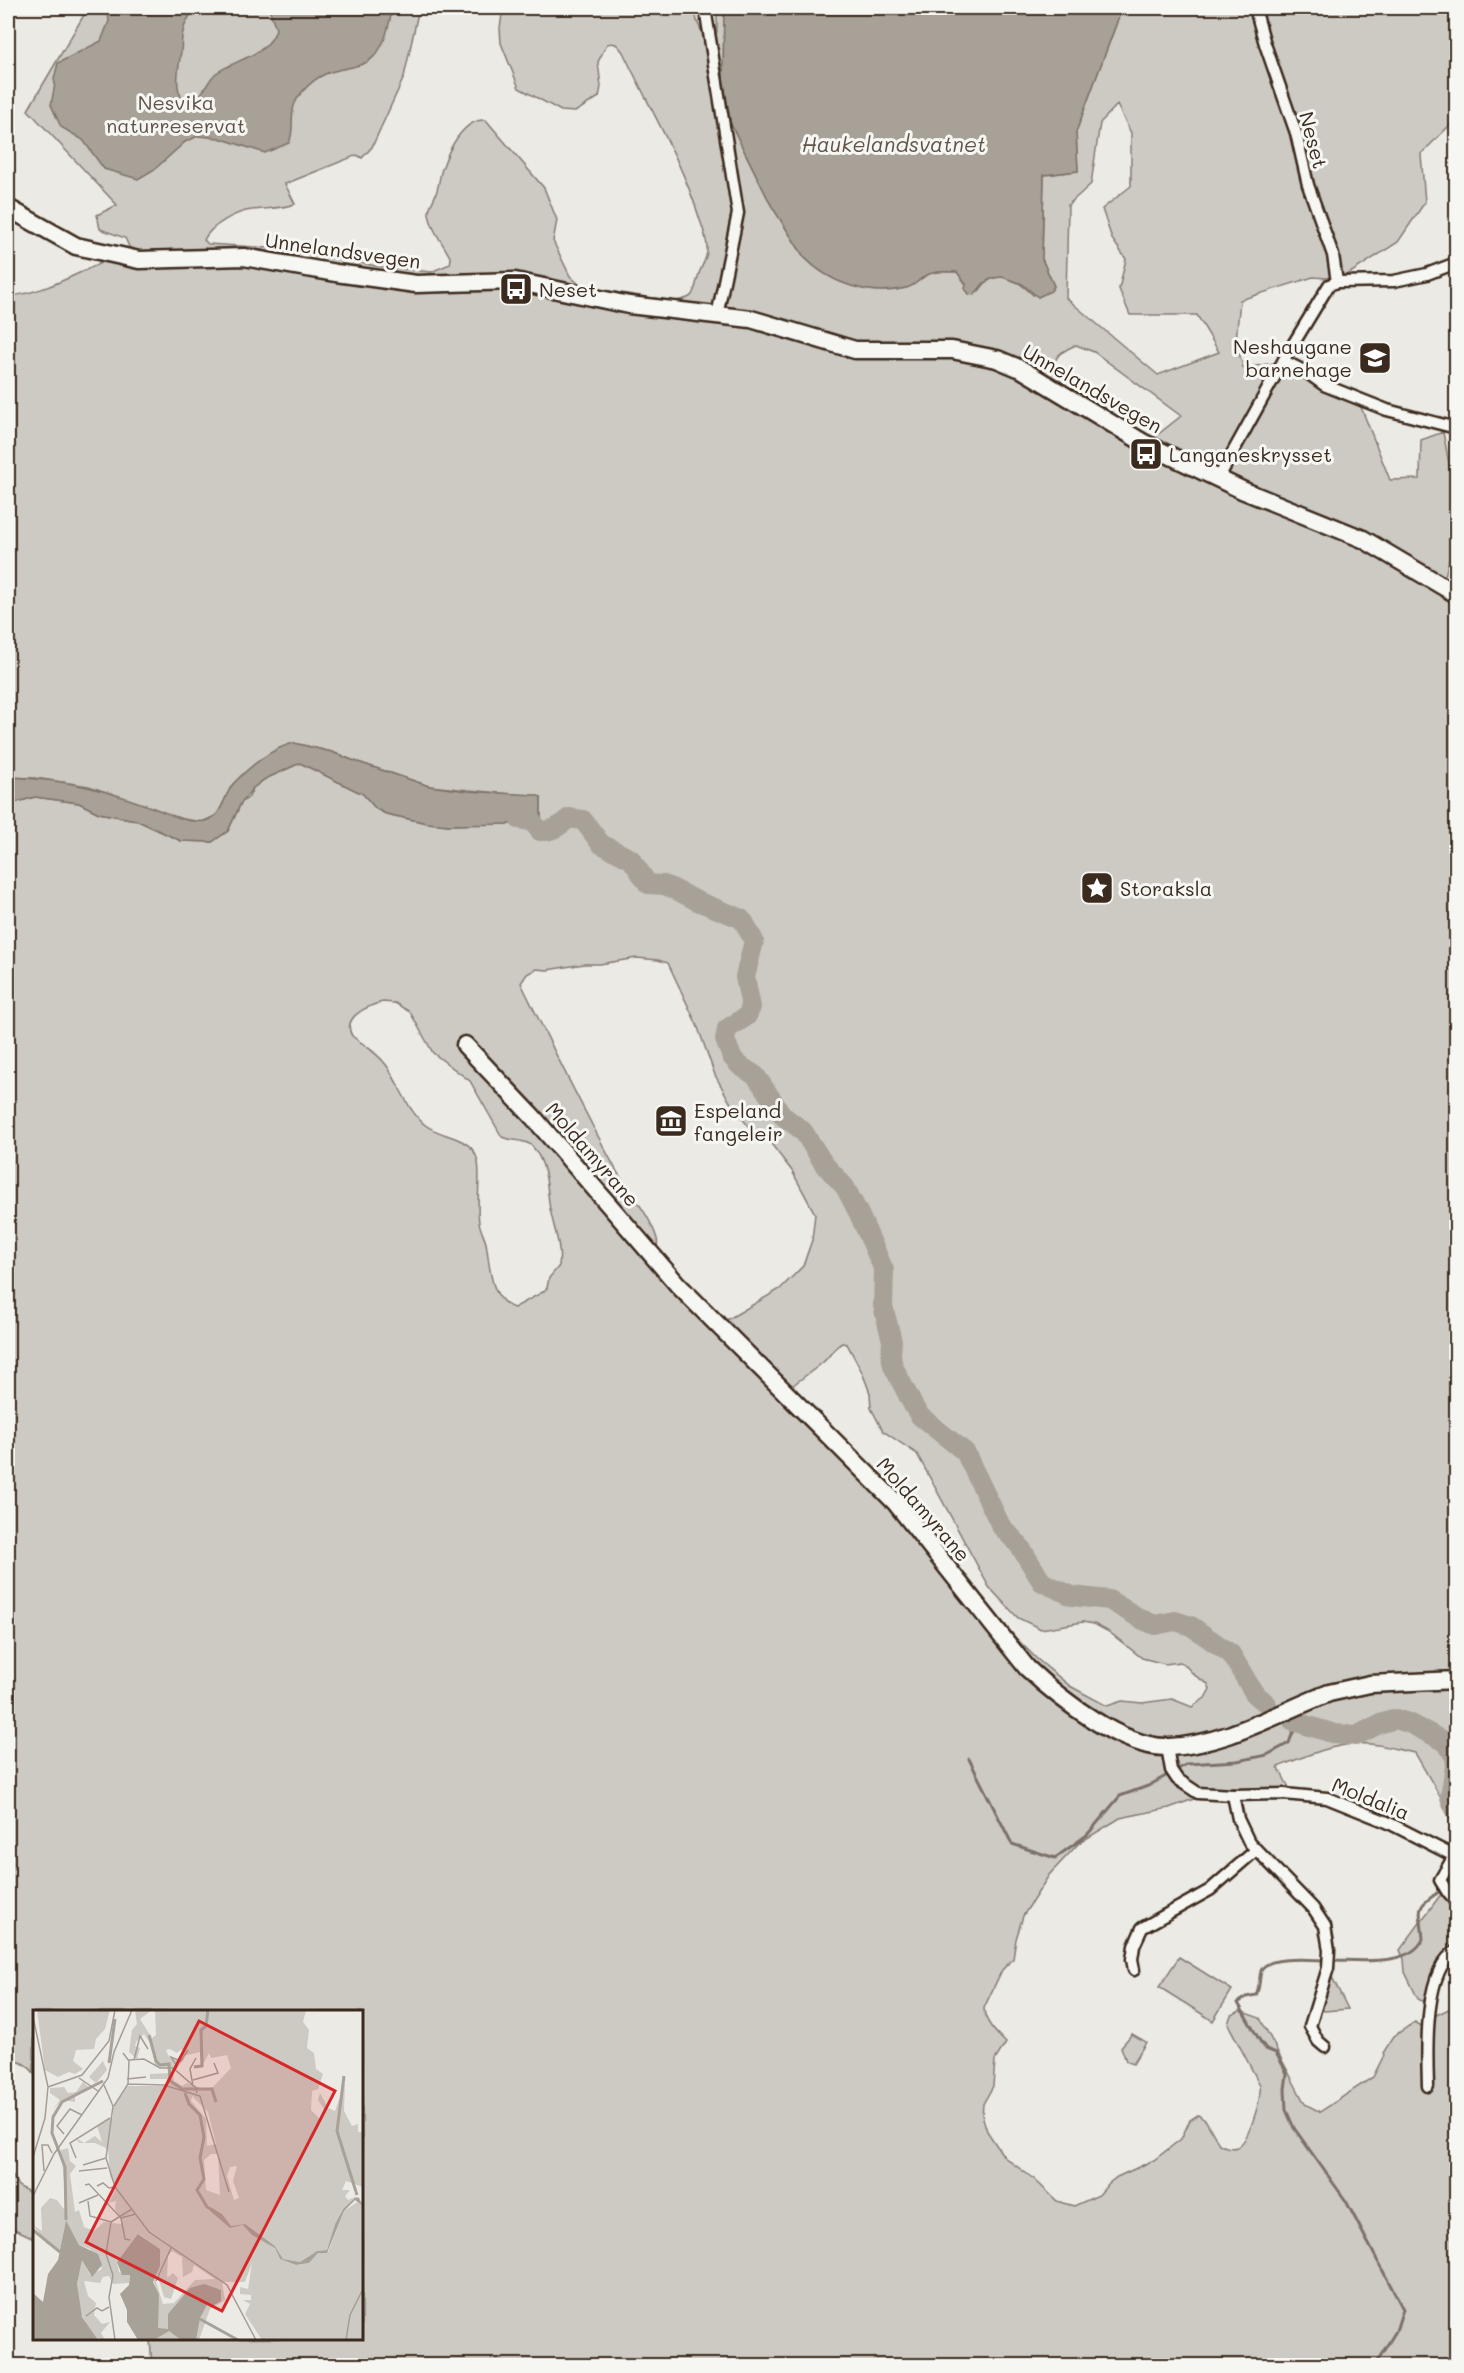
<svg xmlns="http://www.w3.org/2000/svg" width="1464" height="2373" font-family="Mali,sans-serif">
	<rect width="100%" height="100%" fill="#ebeae5"/>
	<filter id="ink" filterUnits="userSpaceOnUse"><feTurbulence type="fractalNoise" baseFrequency=".0167" numOctaves="2"/><feDisplacementMap in="SourceGraphic" scale="12" xChannelSelector="R" yChannelSelector="G"/><feConvolveMatrix kernelMatrix="1 2 1 2 8 2 1 2 1" color-interpolation-filters="sRGB"/></filter>
	<g filter="url(#ink)">
		<g fill="#cdcac4" stroke="#847a71" stroke-width="1.5" fill-rule="evenodd">
			<path d="M88,8h331l-15,69 -32,70 -10,11 -5,-3 -72,29 10,20c-15,5 -28,4 -43,6 -15,1 -42,16 -48,30l4,4 78,5 91,17 54,6 19,-8 1,-5c-7,-15 -20,-29 -22,-46 0,-8 4,-11 6,-17 4,-9 4,-18 7,-27 6,-18 21,-51 44,-49l58,68 13,32 -4,21 17,35 12,11 91,14c21,-2 20,-5 25,-24 2,-9 9,-18 9,-26 1,-10 -4,-22 -7,-31 -18,-59 -51,-113 -77,-168 -5,-6 -7,-11 -16,-8l-9,18 3,25 -2,10 -24,15 -14,-1 -42,-23 -18,-45 -1,-15 3,-20h191c2,10 5,24 15,31l8,-7v-24h7l-1,72 4,36 44,89 33,52c25,26 66,40 102,31 9,-2 12,-8 19,-12 10,-6 22,-4 32,-4l9,12 -1,5 14,2c16,-25 38,-12 54,4l21,-9 -12,-27 2,-84 34,-4 -2,-39 45,-121 -2,-3h337v117l-7,1 -28,28 4,48 -27,40 -57,37 -28,-2 -73,23 -4,40 7,28 44,-7 74,46 29,73 30,-1 1,-39 22,-8 9,47 -3,38 1,39 -9,36 15,11v1070l-5,2 5,20v255l-29,49 -5,2 -4,-2 -13,-27 -1,-13 -4,-9 44,-60 -5,-7 14,-26v-38l-38,-66c-12,-2 -25,-6 -37,-8 -35,-6 -68,9 -100,22l15,28 -91,1 -33,12 -49,10 -41,25 -30,32 -26,41 -7,23 -3,20 -11,11 -18,38c0,14 13,26 22,35l-11,17 -2,26 -10,18 -1,11 5,16 17,26 30,22 23,22 6,2 11,3 25,-11 10,-12 8,-6 37,-17 27,-21 9,-19 8,-5 8,6 13,23c5,3 13,5 18,3 12,-5 25,-50 23,-62l-32,-61 3,-9 9,-4 20,7 45,86 15,8 53,-35 11,-22 -1,-2 11,-17 21,-14 8,5h9l2,-11 17,-8 5,6v8l-8,24 8,12v307h-1304l-2,-26 212,-1v-326h-328v61c-6,-8 -17,-15 -26,-11v-1260l6,1 21,-6 44,6 20,10 37,7 45,21 31,1 16,-11 13,-28 8,-6 4,-9 12,-9 35,-16 63,31 13,15 10,5 42,9 21,2 61,-2 21,3 4,6 6,-3v-32l-112,-11 -77,-26 -20,-8 -38,-9 -31,15 -30,26 -16,31 -15,7 -25,-4 -88,-32 -54,-8 -27,-1v-481c33,-2 63,-20 93,-33 10,-4 22,-5 30,-12l-6,-13 -25,-9 -3,-14 20,-10 -89,-95zM1117,105l14,28v53l-29,23 10,30 14,20 -7,30 11,26h67l22,37 -61,23 -92,-77 2,-93 23,-21 9,-61zM1076,345l18,7 87,64 -39,31 -83,-60 2,-4c-10,-22 -9,-28 15,-38zM637,958l21,2 10,3 29,62 18,50 15,27 18,24 21,15 23,30 23,43 -3,26 -9,26 -23,23 -55,32 -70,-64c1,-6 4,-13 2,-18 -8,-27 -29,-47 -42,-71 -33,-61 -64,-123 -94,-185l6,-9 9,-5 11,1 37,-6h16zM382,1002l13,1 15,9 23,41 37,28 32,56c8,4 24,2 30,9 14,16 15,38 17,57 3,22 13,41 10,63l-10,12 -2,10 -4,4 -29,16c-25,-8 -24,-44 -28,-65 -2,-7 -6,-14 -7,-21 -3,-20 2,-41 -1,-60 -5,-28 -37,-23 -54,-38 -17,-15 -25,-40 -37,-58 -9,-13 -23,-21 -35,-30 -11,-19 16,-30 30,-34zM842,1343l5,1 15,28 8,21 1,15 12,23 34,23 72,133 29,31 23,11 42,-7 11,2 15,8 33,26 23,6 15,-2 4,2 10,11 14,9 2,5 -5,9 -13,9 -20,-8 -30,4 -20,-2 -15,5 -37,-20 -33,-27 -21,-21 -45,-31 -15,-14 -11,-17 -15,-44 -26,-44 -18,-10 -30,-4 -15,-13 -59,-58 -2,-6c13,-14 28,-22 42,-34 8,-6 11,-15 20,-20z"/>
			<path d="M1179,1957l53,33 -19,31 -54,-34z"/>
			<path d="M1328,1978l5,1 15,30 -24,2 -3,-4z"/>
			<path d="M1132,2034l14,8 -13,22 -7,-3 -5,-14z"/>
			<path d="M8,2167l10,19 16,9v43l-26,-12z"/>
		</g>
		<g fill="#a8a198" stroke="#7c7167" stroke-width="1.5">
			<path d="M107,8h26l15,7 9,-4 1,-3h37c-5,7 -11,16 -12,24 -2,6 -1,13 -2,19 -1,11 -11,49 9,49 12,0 17,-19 25,-26 19,-15 54,-18 61,-45l-7,-21h123c-13,88 -51,39 -89,83 -18,20 -6,33 -14,52l-24,10 -46,-15 -21,-2 -13,6 -30,27 -17,10 -34,-10 -21,-29 -22,-13 -10,-22 4,-21 -1,-5 4,-16 43,-22 8,-20z"/>
			<path d="M724,8h395l2,3 -45,121 2,39 -34,4 -2,84 12,27 -3,5 -13,6 -16,-13 -20,-7 -10,1 -8,5 -10,12 -5,-1 -4,-5 1,-5 -9,-12c-10,0 -22,-2 -32,4 -7,4 -10,10 -19,12 -36,9 -76,-4 -102,-31l-33,-52 -44,-89 -4,-36z"/>
			<path d="M294,743l38,9 20,8 77,26 39,5 67,4 6,2v32l-2,5 -8,-8 -11,-2 -71,1 -22,-2 -41,-9 -10,-5 -13,-15 -63,-31 -35,16 -12,9 -12,15 -13,28 -16,11 -31,-1 -45,-21 -37,-7 -20,-10 -44,-6 -21,6 -6,-1v-25c59,2 101,13 156,35 12,5 31,13 44,8 16,-6 15,-25 26,-37 14,-15 39,-36 60,-40z"/>
		</g>
		<g fill="none" stroke-linecap="round" stroke-linejoin="round">
			<g stroke="#7c7167" stroke-width="3">
				<path d="M969,1759l43,85 43,14 32,-23 33,-39 28,-10 39,-22 50,-3 30,-6 22,-12 4,-11 13,-7"/>
				<path d="M1448,1887l8,-4"/>
				<path d="M1326,1960c-14,0 -60,-5 -65,11 -2,8 -1,16 -5,24l-10,2 -8,6 22,38 6,8 10,4 9,16 2,5 -2,15 1,21 8,18 52,73 57,108 -7,22 -20,32 2,3"/>
				<path d="M1332,1960c25,0 79,7 91,-21 -2,-31 -11,-30 19,-49"/>
			</g>
			<g stroke="#a8a198" stroke-width="20">
				<path d="M519,819l13,2 8,10c12,1 20,-5 29,-13l14,2 18,24 30,15 17,25 16,1 10,4 23,12 43,17 4,4 10,19 -9,36 6,30 -4,9 -20,13 -2,11 7,17 7,8 17,11 27,40 20,15 21,33 21,23 14,27 25,56 -1,36 9,35 -1,14 2,11 21,41 6,9 45,36 36,74 18,19 23,37 30,14 37,4 32,19 14,6 20,-4 16,5 40,28 23,39 13,11"/>
				<path d="M1293,1721l42,13 21,2 23,-12 17,-5 15,5 35,18 10,17 -6,39 6,13"/>
			</g>
			<defs>
				<g id="street">
					<path d="M705,8l33,205 -21,103"/>
					<path d="M1255,8l10,36 31,89 12,52 25,70 4,27"/>
					<path d="M1284,361l22,11 18,13 63,25 69,18"/>
					<path d="M1218,479l68,-123 43,-71 8,-3 57,-1 33,-7 29,-11"/>
					<path d="M1167,1747l4,23 6,9 21,14 35,2 51,-1 43,4 60,24 69,35"/>
					<path d="M1233,1795l5,24 11,23 64,66 12,18 4,24 -1,18 -18,58 8,15 7,6"/>
					<path d="M1454,1856l-14,24 8,13 8,9"/>
					<path d="M1134,1970l-2,-11 2,-13 8,-18 68,-38 46,-40"/>
					<path d="M1428,2086c-1,-33 -5,-117 28,-135"/>
				</g>
				<g id="secondary">
					<path d="M8,208l68,38 63,14 105,-3 92,16 80,11 99,-3 114,24 122,14 104,31h97l45,9 24,10 123,74 98,47 121,49 93,55"/>
					<path d="M465,1045l68,72 145,168 217,217 132,166c32,30 96,81 142,79 55,-2 109,-34 160,-54l41,-9 86,-4"/>
				</g>
			</defs>
			<use href="#street" stroke="#3b2a1e" stroke-width="15"/>
			<use href="#secondary" stroke="#3b2a1e" stroke-width="21"/>
			<use href="#street" stroke="#f6f6f2" stroke-width="10"/>
			<use href="#secondary" stroke="#f6f6f2" stroke-width="16"/>
		</g>
	</g>
	<defs>
		<symbol id="bus-square" viewBox="-11 -11 22 22"><rect x="-9" y="-9" width="18" height="18" rx="4" fill="#3b2a1e" stroke="#f6f6f2"/><path d="M-5-6H5V4H4V6H2V4H-2V6H-4V4H-5ZM-3.5-4V0h7V-4ZM-3.5 1.2v1.5H-2V1.2ZM2 1.2v1.5H3.5V1.2Z" fill="#fff"/></symbol>
		<symbol id="school-square" viewBox="-11 -11 22 22"><rect x="-9" y="-9" width="18" height="18" rx="4" fill="#3b2a1e" stroke="#f6f6f2"/><path d="M0-5L7-2L0 1L-7-2ZM-4 1L0 2.5L4 1V4Q0 6-4 4Z" fill="#fff"/></symbol>
		<symbol id="sight-square" viewBox="-11 -11 22 22"><rect x="-9" y="-9" width="18" height="18" rx="4" fill="#3b2a1e" stroke="#f6f6f2"/><path d="M0-6L1.8-2.2L6-1.7L2.9 1.2L3.7 5.4L0 3.3L-3.7 5.4L-2.9 1.2L-6-1.7L-1.8-2.2Z" fill="#fff"/></symbol>
		<symbol id="museum-square" viewBox="-11 -11 22 22"><rect x="-9" y="-9" width="18" height="18" rx="4" fill="#3b2a1e" stroke="#f6f6f2"/><path d="M0-6L6-3V-2H-6V-3ZM-5-1h2V3h-2ZM-1-1h2V3h-2ZM3-1h2V3H3ZM-6 4H6V6H-6Z" fill="#fff"/></symbol>
	</defs>
	<g fill-rule="evenodd">
		<use href="#bus-square" x="497" y="270" width="38" height="38"/>
		<use href="#school-square" x="1356" y="339" width="38" height="38"/>
		<use href="#bus-square" x="1127" y="435" width="38" height="38"/>
		<use href="#sight-square" x="1078" y="869" width="38" height="38"/>
		<use href="#museum-square" x="652" y="1102" width="38" height="38"/>
	</g>
	<g text-anchor="middle" dominant-baseline="central" stroke-width="6" stroke-linejoin="round" paint-order="stroke">
		<g font-size="20" fill="#605248" stroke="#f6f6f2">
			<text x="176" y="102">Nesvika<tspan x="176" dy="23">naturreservat</tspan></text>
		</g>
		<g font-size="20" fill="#3b2a1e" stroke="#f6f6f2">
			<text transform="translate(1314 140) rotate(75)">Neset</text>
			<text transform="translate(343 250) rotate(8)">Unnelandsvegen</text>
			<text transform="translate(1093 388) rotate(30)">Unnelandsvegen</text>
			<text transform="translate(593 1154) rotate(49)">Moldamyrane</text>
			<text transform="translate(924 1509) rotate(49)">Moldamyrane</text>
			<text transform="translate(1371 1798) rotate(22)">Moldalia</text>
		</g>
		<g font-size="20" fill="#3b2a1e" stroke="#f6f6f2" text-anchor="start">
			<text x="539" y="289">Neset</text>
			<text x="1352" y="346" text-anchor="end">Neshaugane<tspan x="1352" dy="23">barnehage</tspan></text>
			<text x="1169" y="454">Langaneskrysset</text>
			<text x="1120" y="888">Storaksla</text>
			<text x="694" y="1110">Espeland<tspan x="694" dy="23">fangeleir</tspan></text>
		</g>
		<g font-size="21" font-style="italic" fill="#615449" stroke="#f6f6f2">
			<text x="894" y="143">Haukelandsvatnet</text>
		</g>
	</g>
	<g transform="translate(33 2010)">
		<rect width="330" height="330" fill="#ebeae5"/>
		<path d="M4,0h73l-5,19 -9,10 -2,10 -18,1 -3,11 10,8 -8,5 -6,-2 -11,5 -13,-7zM102,0h17l-12,9 12,19 4,-3 -1,-25h151l-3,12 6,8 -2,18 7,5 2,16 7,5 -5,15 -6,2 -1,19 9,9 4,-10 -6,-9 2,-7 8,15 7,3 10,-28 -1,28 8,15 6,-2v8h5v55l-17,-6 -4,9h8l-5,6 3,4 7,-3h4v1h-2l-15,12 -7,14 -8,26 -10,1 -17,11 -17,-3 -8,-13 -30,-22 -15,2 -9,-12 -11,-3 20,17 13,-3 32,23 5,11 16,6 13,-2 9,-10 10,-1 16,-41 15,-10 4,5v134h-101l-17,-26 5,-10 -7,-4h8v-5l-11,-1v-7l8,2 4,-26 -7,19h-23l3,18 -15,9 -11,31h-46v-36h4l2,-9 -6,-15 7,-14v-17l-21,-15 -22,28 2,10 11,3 -1,8 -16,1 -4,-8 -6,1 -3,6 -16,-2 4,15 8,7 -2,12 8,9 8,-2 -9,11 4,7 -12,-3 -15,-29 -1,-24 5,-25 8,16 12,-6 -12,-20 -11,-4 -13,-25 -6,31 -13,-7 -14,-19 9,6 -1,-23 9,-10 7,2 10,13 -6,-63 7,-2 2,13 6,5 -6,8 5,38 4,-2 5,17 10,4 10,-9 17,2 2,-3 -8,-12 1,-8 -7,2 7,-15 -6,-12 -2,-27 -13,-6h-16l-3,-5 8,5 11,-7 7,6 -5,-16 16,-9v-10l15,-21h39v-7h-17v-5l21,-1 -2,-5 -14,-2 -3,-20 -8,-12 -8,8 -1,4 5,2 -3,11 -8,-7 3,-22 5,-6zM137,39l7,4 5,-4 1,7 17,-4 2,14 7,-13 2,5 16,-3 4,13 -18,19 -9,2 -17,-6 -5,3 -8,-5 -1,-8 12,-15 -6,3 -10,-4 -3,-7zM159,86l16,16 8,32 -9,2 -1,-27 -15,-18zM178,144h7l2,41 -14,-5 -2,-30zM204,156l-4,15 6,17 -5,2 -7,-24 3,-9zM139,241l10,6 1,20 9,-5 2,-7 21,14 -20,1 -21,23 -11,1 -8,-25 2,-5 7,23 7,2 7,-21 -5,-5 -6,5 1,-22zM70,51l4,9 -11,13 -7,-6zM50,72l7,6 -15,6v8l-13,-2 -9,9 7,-9 -10,-7v-5l14,-1 4,6 8,-1z" fill="#cdcac4" fill-rule="evenodd"/>
		<path d="M322,188h4l4,8 -8,-6 -11,11 -17,42h-9l-9,10 -13,2 -16,-6 -5,-11 -23,-13 -9,-10 -13,3 -20,-17 2,-3 10,6 9,12 14,-2 30,22 8,13 17,3 17,-11 10,-1 8,-26 8,-15zM33,210l13,25 19,9 4,11 -10,12 -10,-17 -5,24 5,33 16,23h-65v-47l10,9 5,-28 10,-14zM105,224l22,15v17l-7,16 6,12 -1,34 10,1v-15l22,-26 14,-4 17,6v11l-9,5 -4,-3 -8,15 -4,22h-15l-12,-9 -15,9h-16l-11,-18v-12l-7,-16 9,-9 1,-10h-8l-5,-13z" fill="#a8a198"/>
		<path fill="none" stroke="#a8a198" stroke-width="3" d="M116,25l7,26 4,4 9,-1 1,17 14,9M76,53l6,-44M161,57l8,-1 -1,-36 5,-4 2,-16M311,66l-7,55 20,64M151,79h28l4,13M152,83l4,11 11,11 4,22 -4,21 4,21 -7,11 10,17 7,4M33,210l-1,-53 -13,-34 1,-16 9,-15 41,-21M0,220l27,22M167,309l38,21"/>
		<path fill="none" stroke="#a59d95" stroke-width="1.5" d="M0,7l15,70M96,50l15,-1 16,9h13l23,20 1,5M101,50l6,-24 8,13M142,60l2,-4 -6,-9 10,4 7,-11M46,68l19,13M94,69l19,-2M160,70l25,-7 -4,-10M95,74l36,1 36,11 29,96M71,75l9,21 -7,52 9,29 34,45 78,53 29,55M160,76l-3,-17 6,-11M15,77l34,-12 27,-34 6,-31M81,96l14,-22 1,-23 -6,-8M31,124l-7,-8 13,-17 12,6M0,147l12,-39 3,-31M43,148l-6,-15 40,-25M50,155l23,-7M11,161l-2,-26h6l4,8M46,161l28,-3M52,175l4,-1 32,34 15,-4M64,176l6,-3 6,5 5,-1M0,186l21,-42 54,-76 6,-26 18,-42M55,191l2,15 21,6M46,193l19,-8M88,208l4,21 5,1M78,212l-5,32 7,21 -4,22 6,43M78,212l21,-13M123,271l15,-33M53,306l11,-8 5,3 7,-4M313,330l4,-25 13,-26"/>
		<path fill="#d62828" fill-opacity="0.15" stroke="#d62828" stroke-width="3" d="M166,11l136,70 -113,220 -136,-69z"/>
		<rect width="330" height="330" fill="none" stroke="#3b2a1e" stroke-width="3"/>
	</g>
	<rect width="1464" height="2373" fill="none" stroke="#f6f6f2" stroke-width="30"/>
	<rect x="15" y="15" width="1434" height="2343" fill="none" stroke="#3b2a1e" stroke-width="2" filter="url(#ink)"/>
</svg>
